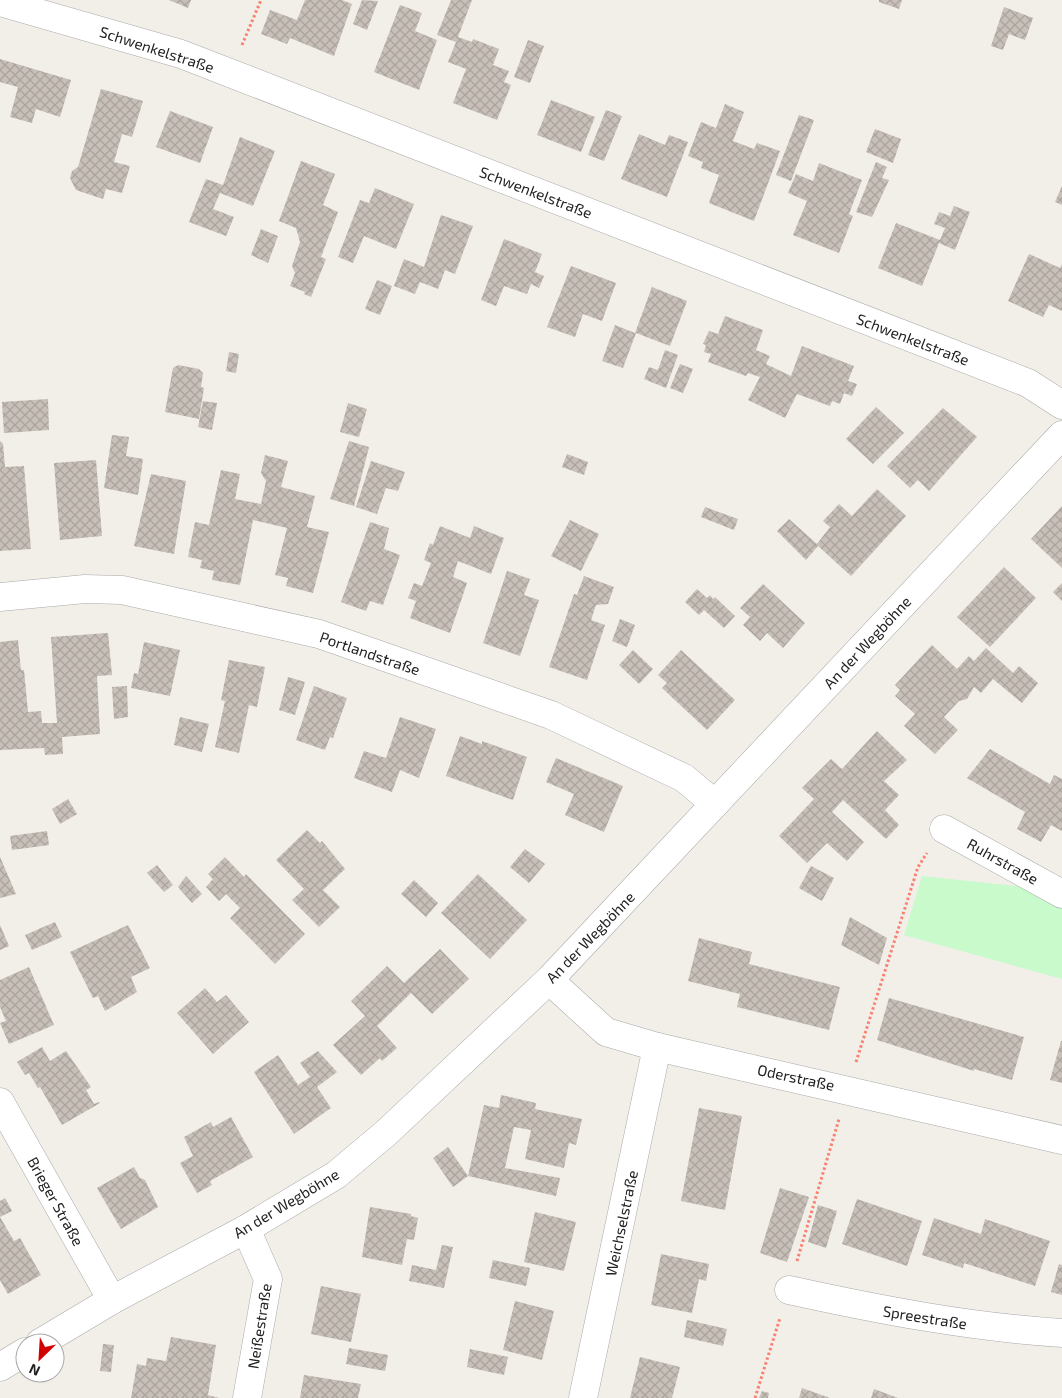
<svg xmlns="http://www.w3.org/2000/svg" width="1062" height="1398" font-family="'Exo 2',sans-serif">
	<defs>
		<pattern id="building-cross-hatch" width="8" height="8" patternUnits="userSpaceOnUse" patternTransform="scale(1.25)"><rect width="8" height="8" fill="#c7bfb8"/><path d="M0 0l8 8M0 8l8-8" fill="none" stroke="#aba49e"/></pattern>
	</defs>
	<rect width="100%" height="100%" fill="#f2efe9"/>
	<path fill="#c8facc" d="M922,876l103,11 37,19v73l-158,-44z"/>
	<g fill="url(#building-cross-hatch)">
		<path d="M169,0h22l-3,8z"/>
		<path d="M305,0h37l10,4 -18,52 -44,-18 -3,6 -26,-10 9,-24 27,10z"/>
		<path d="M362,0l16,1 -11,29 -14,-6z"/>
		<path d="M451,0h21l-14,37 14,5 1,-3 26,10 -6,16 16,6 -5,11 7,3 -14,35 -44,-17 13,-34 -18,-7 8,-20 -19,-7z"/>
		<path d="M879,0h23l-3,9 -20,-7z"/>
		<path d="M400,5l22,8 -7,18 22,9 -18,50 -45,-18z"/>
		<path d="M1004,7l29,11 -8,22 -16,-6 -6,16 -12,-4z"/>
		<path d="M528,40l16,6 -14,37 -16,-6z"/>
		<path d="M0,59l71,21 -11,37 -24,-8 -4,14 -22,-6 8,-30 -18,-5z"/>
		<path d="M101,89l42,12 -11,36 -10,-3 -8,28 16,4 -8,27 -16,-4 -3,10 -27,-9 -6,-12 2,-7 6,-4z"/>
		<path d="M551,100l44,17 -14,35 -44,-17z"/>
		<path d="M725,104l19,8 -11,29 21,8 3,-6 23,8 -26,70 -45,-18 10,-28 -18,-7 2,-6 -15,-6 13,-34 15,6z"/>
		<path d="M606,110l16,6 -18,45 -16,-6z"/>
		<path d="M170,111l43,16 -13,36 -44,-16z"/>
		<path d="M799,115l15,5 -23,61 -15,-6z"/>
		<path d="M875,129l26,10 -8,24 -27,-11z"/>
		<path d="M639,134l26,11 4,-10 19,7 -21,55 -46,-18z"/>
		<path d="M240,137l35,14 -22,55 -33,-13 -7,16 21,8 -8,19 -37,-14 17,-43 17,6z"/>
		<path d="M301,161l34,13 -12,31 15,7 -17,45 5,2 -15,38 -7,-3 1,-2 -15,-6 5,-13 -3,-7 8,-24 -4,-14 -17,-7z"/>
		<path d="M876,162l11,5 -5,11 7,2 -17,37 -16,-5z"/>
		<path d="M819,163l43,17 -13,34 4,2 -14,37 -46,-18 14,-34 -19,-8 8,-19 17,7z"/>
		<path d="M1062,186v19l-7,-3z"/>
		<path d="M375,188l39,16 -18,45 -32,-13 -11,27 -15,-6 22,-57 9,3z"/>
		<path d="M954,206l16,6 -15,38 -16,-7 -17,43 -44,-18 18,-45 44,17 5,-12 -11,-4 5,-12 11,4z"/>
		<path d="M441,215l32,11 -18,48 -10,-4 -7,19 -18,-7 -5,12 -21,-8 10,-27 20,8z"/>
		<path d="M261,229l17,7 -10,27 -17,-8z"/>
		<path d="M504,239l38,15 -7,18 9,4 -5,12 -8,-4 -4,10 -23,-8 -8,20 -15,-6z"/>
		<path d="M1029,254l31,14 2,-4v47l-13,-6 -6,12 -35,-16z"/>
		<path d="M571,266l45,17 -14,38 -19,-7 -8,23 -28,-10z"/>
		<path d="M377,280l15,6 -12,29 -15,-6z"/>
		<path d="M652,287l35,14 -17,45 -34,-13 -13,35 -21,-7 13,-36 20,8z"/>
		<path d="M725,316l38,14 -7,20 14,6 -4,8 25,12 11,-30 52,20 -6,15 9,3 -5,12 -8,-3 -4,11 -8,-3 -2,5 -33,-12 -12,24 -37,-18 12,-23 -12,-4 -2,3 -38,-14 3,-8 -7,-2 2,-7 -3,-1 6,-13 9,3z"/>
		<path d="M665,350l13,5 -12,33 -22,-9 5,-12 9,3z"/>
		<path d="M229,352l10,2 -3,19 -10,-2z"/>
		<path d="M680,364l13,5 -10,24 -13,-5z"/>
		<path d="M178,365l21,4 4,4 -2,14 3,1 -5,31 -34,-7 8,-44z"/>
		<path d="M48,399l1,31 -45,3 -2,-31z"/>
		<path d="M203,401l14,2 -5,27 -14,-3z"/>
		<path d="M348,403l19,6 -8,28 -19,-5z"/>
		<path d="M876,407l28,26 -31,31 -27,-25z"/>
		<path d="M943,408l34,29 -48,54 -11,-11 -8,8 -23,-22z"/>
		<path d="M112,435l17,2 -3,19 17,3 -5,36 -34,-7z"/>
		<path d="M0,441l3,3 2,23 19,-1 7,83 -31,2z"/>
		<path d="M349,441l20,6 -15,59 -24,-7z"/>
		<path d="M567,454l21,8 -4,13 -22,-8z"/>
		<path d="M265,455l23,6 -7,26 34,9 -8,31 22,5 -16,61 -27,-7 2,-8 -13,-3 12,-47 -34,-8 -13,65 -28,-5 2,-9 -14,-3 2,-8 -14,-3 7,-35 14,3 12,-55 19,4 -5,25 26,5 5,-23 -5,-8z"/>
		<path d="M96,460l6,76 -42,4 -6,-77z"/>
		<path d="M371,461l34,11 -7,19 -12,-3 -9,26 -21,-7z"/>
		<path d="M151,474l35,7 -12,73 -40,-8z"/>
		<path d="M877,489l29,27 -55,60 -33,-30 -12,14 -29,-29 12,-12 28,25 13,-17 -7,-6 16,-17 13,12z"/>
		<path d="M1062,506v62l-31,-29z"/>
		<path d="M705,507l33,12 -4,11 -33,-13z"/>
		<path d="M570,520l29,14 -18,37 -30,-15z"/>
		<path d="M370,522l19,6 -5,21 16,6 -17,50 -13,-4 -4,10 -25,-9z"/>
		<path d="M440,526l30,12 4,-12 30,12 -13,36 -33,-13 -5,16 14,6 -17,50 -40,-15 6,-17 -8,-3 6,-15 8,3 9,-23 -7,-3 6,-17 3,2z"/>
		<path d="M1004,567l32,31 -46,49 -33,-30z"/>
		<path d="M507,571l23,8 -6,16 15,5 -19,56 -37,-13z"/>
		<path d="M584,576l30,11 -6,17 -12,1 -5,15 14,5 -18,55 -38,-13 25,-73 3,1z"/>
		<path d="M1062,583v18l-9,-9z"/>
		<path d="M763,584l42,39 -22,25 -16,-15 -7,8 -17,-16 7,-8 -10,-9z"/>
		<path d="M697,589l10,9 3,-3 3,4 2,-2 20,19 -11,12 -20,-18 -5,5 -14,-13z"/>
		<path d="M620,619l15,6 -8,22 -15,-6z"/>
		<path d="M108,633l4,42 -15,1 3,58 -38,3 1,17 -18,1 -1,-7 -44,2v-108l18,-2 3,30h3l4,42 13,-1 1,12h15l-6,-86z"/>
		<path d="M144,642l36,8 -10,46 -39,-8 3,-15 4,1z"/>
		<path d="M932,645l25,24 12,-13 5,5 12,-13 27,25 6,-7 19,17 -16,20 -29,-24 -12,14 -7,-6 -7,12 -8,2 -15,16 14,13 -23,24 -31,-28 11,-12 -20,-18 5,-6 -5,-5z"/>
		<path d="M633,650l20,19 -14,15 -20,-19z"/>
		<path d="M681,650l54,50 -28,30 -45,-42 5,-5 -9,-8z"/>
		<path d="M229,660l36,7 -8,40 -8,-2 -10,48 -24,-6 10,-46 -4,-1z"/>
		<path d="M288,677l17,5 -10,33 -16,-5z"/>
		<path d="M127,686l1,31 -14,2 -2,-32z"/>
		<path d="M314,686l33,12 -14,40 -3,-1 -5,13 -29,-10z"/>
		<path d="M180,717l29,7 -7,28 -28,-7z"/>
		<path d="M400,717l36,12 -17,49 -19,-8 -8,22 -38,-14 10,-27 22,7z"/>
		<path d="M877,731l30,29 -23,21 15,14 -14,15 14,15 -13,14 -43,-39 -11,12 32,30 -17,19 -20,-18 -20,20 -28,-27 35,-37 -12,-11 29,-29 11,10z"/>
		<path d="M460,736l22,8v-3l45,16 -14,43 -67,-24z"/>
		<path d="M990,749l60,35 4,-9 8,4v52l-11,-6 -10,17 -24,-13 8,-17 -58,-34z"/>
		<path d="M556,758l67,28 -19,46 -39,-17 9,-21 -28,-12z"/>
		<path d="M68,799l9,15 -17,10 -8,-15z"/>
		<path d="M307,830l13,13 2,-2 23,28 -22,21 17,17 -21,20 -27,-27 12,-11 -28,-29z"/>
		<path d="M47,831l2,14 -37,5 -2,-14z"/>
		<path d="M525,849l20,15 -16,19 -19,-16z"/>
		<path d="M0,857l16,37 -16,4z"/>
		<path d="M225,857l19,20 2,-3 59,60 -30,30 -45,-46 10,-10 -14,-14 -7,7 -13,-14 7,-8 -5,-5z"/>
		<path d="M157,865l16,20 -9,7 -17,-19z"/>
		<path d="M811,866l23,12 -12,23 -23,-13z"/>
		<path d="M478,874l49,46 -37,39 -49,-46z"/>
		<path d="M186,876l16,18 -10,9 -14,-16z"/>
		<path d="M414,880l24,23 -12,14 -25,-23z"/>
		<path d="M850,917l37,21 -8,27 -38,-20z"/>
		<path d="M55,922l7,15 -30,13 -7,-15z"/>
		<path d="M0,925l9,21 -9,4z"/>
		<path d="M128,925l22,43 -19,9 6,15 -32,19 -7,-15 -5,2 -23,-46z"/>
		<path d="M699,938l53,14 -3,12 91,23 -11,43 -92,-23 3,-13 -52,-13z"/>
		<path d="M440,949l29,30 -37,35 -21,-21 -34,33 20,22 -15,13 -2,-3 -19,17 -28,-30 32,-29 -14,-15 36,-35 17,17z"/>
		<path d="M29,967l25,58 -45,19 -9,-21 6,-2 -6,-14v-27z"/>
		<path d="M205,988l12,14 9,-7 23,27 -36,32 -36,-41z"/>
		<path d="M889,998l135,39 -12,43 -38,-11v2l-97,-31z"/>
		<path d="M1061,1041h1v42l-12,-3z"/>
		<path d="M42,1047l8,14 16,-10 25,36 -5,3 8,14 5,-2 1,1 -38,22 -22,-38 -2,1 -9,-15 -4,2 -8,-13z"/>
		<path d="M318,1051l19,21 -20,15 14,21 -37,26 -40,-62 24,-17 20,30 12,-8 -10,-14z"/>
		<path d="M501,1095l35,8 -1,6 47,10 -6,26 -7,-2 -5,25 -39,-9 6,-29 -17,-3 -9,41 55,10 -4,18 -88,-20 -15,11 -20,-29 15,-11 20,29 16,-71 15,3z"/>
		<path d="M699,1108l43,8 -17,94 -44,-9z"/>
		<path d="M231,1117l22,40 -43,24 2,4 -15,8 -17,-30 13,-7 -9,-19 27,-15 2,5z"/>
		<path d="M134,1167l6,11 5,2 13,27 -37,22 -24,-41z"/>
		<path d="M780,1188l29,9 -22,65 -27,-9z"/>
		<path d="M5,1198l7,13 -12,6 14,24 6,-3 21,37 -33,19 -8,-14v-79z"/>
		<path d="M857,1199l65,22 -15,45 -65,-22z"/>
		<path d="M818,1205l19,6 -11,37 -18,-6z"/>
		<path d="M370,1207l41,7v2l7,2 -4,22 -7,-1 -5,26 -40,-8z"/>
		<path d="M535,1212l41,10 -12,49 -40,-9z"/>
		<path d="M934,1218l47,16 4,-15 65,22 -15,45 -65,-21 -6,-2 -1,5 -41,-13z"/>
		<path d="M442,1245l11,2 -9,41 -35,-7 3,-16 24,5z"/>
		<path d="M661,1254l48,10 -3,17 -7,-2 -7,34 -41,-8z"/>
		<path d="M493,1260l37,8 -4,18 -37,-8z"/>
		<path d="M1059,1264l3,1v30l-11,-3z"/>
		<path d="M321,1286l40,8 -10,48 -40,-8z"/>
		<path d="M515,1301l39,10 -12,49 -39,-10z"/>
		<path d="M687,1320l40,9 -4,17 -39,-9z"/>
		<path d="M171,1337l45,8 -8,50 11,3h-88l6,-34 9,2 1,-8 19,3z"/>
		<path d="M103,1344l11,1 -3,27 -11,-1z"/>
		<path d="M349,1348l39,7 -3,16 -39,-7z"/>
		<path d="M470,1349l38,8 -4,18 -37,-8z"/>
		<path d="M640,1357l40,10 -8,31h-42z"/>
		<path d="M304,1375l57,9 -3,14h-58z"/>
		<path d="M802,1388l28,10h-31z"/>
		<path d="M874,1389l24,9h-27z"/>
		<path d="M762,1391l7,2 -1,5h-9z"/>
	</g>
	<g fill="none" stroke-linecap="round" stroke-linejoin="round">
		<defs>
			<g id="minor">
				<path d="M0,2l181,52 847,329 34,22"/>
				<path d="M0,597l85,-8 37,1 197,44 232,81 133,63 31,26"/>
				<path d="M944,829l118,65"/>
				<path d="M549,980l57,52 51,15 405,93"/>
				<path d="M0,1102l112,198"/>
				<path d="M246,1229l22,50 -21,119"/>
				<path d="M789,1290c91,20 180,37 273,43"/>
				<path d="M40,1343l72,-43 134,-71 90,-54 50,-42 163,-153 513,-545"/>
				<path d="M0,1367l25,-15"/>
				<path d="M583,1398l74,-351"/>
			</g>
		</defs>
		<use href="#minor" stroke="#a9a9a9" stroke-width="29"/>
		<g stroke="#fa8072" stroke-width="3" stroke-dasharray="2.5 2.5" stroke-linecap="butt">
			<path d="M242,45l19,-45"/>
			<path d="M856,1062l62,-195 9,-14"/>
			<path d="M797,1261l42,-142"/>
			<path d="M755,1398l25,-80"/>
		</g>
		<use href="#minor" stroke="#fff" stroke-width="28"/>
	</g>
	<g text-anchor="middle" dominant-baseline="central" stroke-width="4" stroke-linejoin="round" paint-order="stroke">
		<g font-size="15" fill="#222" stroke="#fff">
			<text transform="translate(157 49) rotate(18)">Schwenkelstraße</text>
			<text transform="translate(536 192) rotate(21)">Schwenkelstraße</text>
			<text transform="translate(913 339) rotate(21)">Schwenkelstraße</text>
			<text transform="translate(867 642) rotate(-47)">An der Wegböhne</text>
			<text transform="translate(370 653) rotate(19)">Portlandstraße</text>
			<text transform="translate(1003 861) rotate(29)">Ruhrstraße</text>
			<text transform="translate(590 937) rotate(-46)">An der Wegböhne</text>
			<text transform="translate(796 1077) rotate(12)">Oderstraße</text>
			<text transform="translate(56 1201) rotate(61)">Brieger Straße</text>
			<text transform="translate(286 1203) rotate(-31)">An der Wegböhne</text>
			<text transform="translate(621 1223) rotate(-78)">Weichselstraße</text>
			<text transform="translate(925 1317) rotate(9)">Spreestraße</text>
			<text transform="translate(259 1326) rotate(-81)">Neißestraße</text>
		</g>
	</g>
	<g transform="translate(40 1358) rotate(205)"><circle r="24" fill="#ffffff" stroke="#a7a7a7"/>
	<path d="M0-4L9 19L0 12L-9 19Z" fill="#d40000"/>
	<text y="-8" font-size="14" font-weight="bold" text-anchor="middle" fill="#222222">N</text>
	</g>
</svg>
